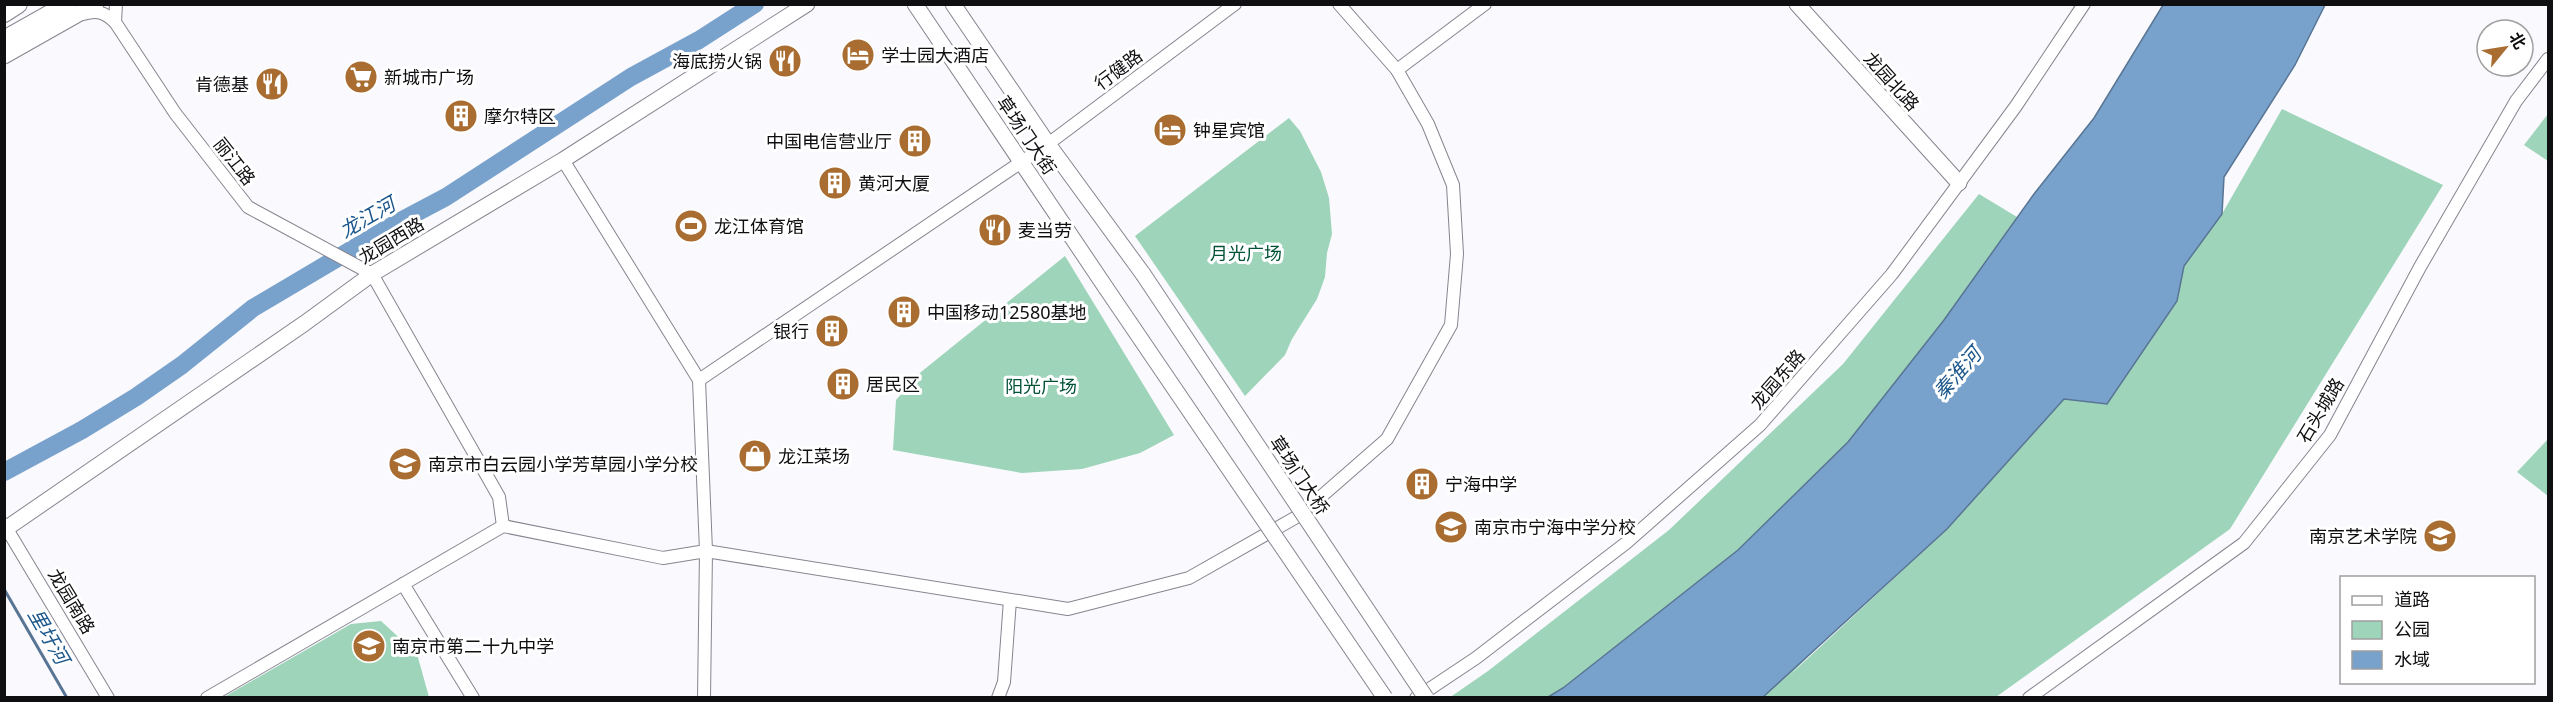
<svg xmlns="http://www.w3.org/2000/svg" width="2553" height="702" font-family="'Noto Sans','Noto Sans SC',sans-serif">
	<rect width="100%" height="100%" fill="#f9f9fe"/>
	<g fill="#9ed4b9" fill-rule="evenodd">
		<path d="M2282,109l161,76 -213,344 -234,168 -547,1 39,-27 181,-141 174,-166 136,-170 38,23 47,182 113,-98 7,-35 38,-52zM2052,412l-105,117 -157,146z"/>
		<path d="M2548,114v47l-24,-16z"/>
		<path d="M1289,118l11,13 21,41 8,26 3,36 -5,19 -2,24 -8,22 -25,40 -7,16 -40,41 -110,-160z"/>
		<path d="M1065,256l109,179 -34,18 -58,16 -60,4 -129,-23 3,-50 25,-28z"/>
		<path d="M2548,439v57l-31,-24z"/>
		<path d="M381,621l36,33 12,43h-205l127,-73z"/>
	</g>
	<path fill="#78a1cb" stroke="#587594" stroke-width="1.5" d="M2163,5h162l-30,60 -71,112 -2,37 -38,52 -7,35 -70,103 -43,-5 -117,130 -184,168h-215l15,-9 175,-138 110,-108 96,-122 90,-126 60,-76z"/>
	<g fill="none" stroke-linecap="round" stroke-linejoin="round">
		<path stroke="#587594" stroke-width="3" d="M4,589l63,109"/>
		<path stroke="#78a1cb" stroke-width="18" d="M4,472l78,-42 54,-33 46,-32 71,-57 142,-84 51,-27 185,-120 68,-37 56,-36"/>
		<defs>
			<g id="minor">
				<path d="M83,14c15,-4 21,-2 32,8l60,91 73,94 124,67 127,223 4,29"/>
				<path d="M115,22l1,-18"/>
				<path d="M1397,70l88,-66"/>
				<path d="M563,160l136,220 7,171 -2,147"/>
				<path d="M699,380l349,-236 187,-140"/>
				<path d="M4,524l104,174"/>
				<path d="M403,584l70,114"/>
				<path d="M207,698l296,-172 160,32 43,-7 362,58 121,-31 111,-63 87,-76 64,-114 6,-71 -4,-69 -25,-61 -31,-54 -58,-66"/>
				<path d="M998,698l6,-16 6,-82"/>
				<path d="M1416,698l60,-40 150,-115 134,-118 132,-151 124,-168 68,-102"/>
				<path d="M2029,698l215,-155 86,-108 90,-168 96,-166 32,-42"/>
			</g>
			<g id="major">
				<path d="M915,4l191,284"/>
				<path d="M953,4l95,140 95,130"/>
				<path d="M1797,4l162,179"/>
				<path d="M4,56l92,-52"/>
				<path d="M4,530l301,-207 67,-49 191,-114 244,-156"/>
			</g>
			<g id="highway">
				<path d="M4,13l14,-9"/>
				<path d="M4,40l64,-36"/>
			</g>
		</defs>
		<use href="#minor" stroke="#86858f" stroke-width="14"/>
		<use href="#major" stroke="#86858f" stroke-width="17"/>
		<use href="#highway" stroke="#86858f" stroke-width="20"/>
		<use href="#minor" stroke="#fff" stroke-width="12"/>
		<use href="#major" stroke="#fff" stroke-width="15"/>
		<use href="#highway" stroke="#fff" stroke-width="18"/>
		<defs>
			<g id="major-bridge">
				<path d="M1143,274l283,424"/>
				<path d="M1106,288l279,410"/>
			</g>
		</defs>
		<use href="#major-bridge" stroke="#86858f" stroke-width="17" stroke-linecap="butt"/>
		<use href="#major-bridge" stroke="#fff" stroke-width="15"/>
	</g>
	<defs>
		<symbol id="hotel-disc" viewBox="-11 -11 22 22"><circle r="9.5" fill="#a96c31" stroke="#fff"/><path d="M-6-4.5h1.5V1H6V5H4.5V3h-9V5H-6ZM-4 0a1.8 1.8 0 1 1 3.6 0ZM.5 0V-2.5h3Q6-2.5 6 0Z" fill="#fff"/></symbol>
		<symbol id="restaurant-disc" viewBox="-11 -11 22 22"><circle r="9.5" fill="#a96c31" stroke="#fff"/><path d="M-5-6h1v4h1v-4h1v4h1v-4h1v5L-1.5 .5V6h-2V.5L-5-1ZM5-6V6H3V1.5H1.5Q1.5-4 5-6Z" fill="#fff"/></symbol>
		<symbol id="supermarket-disc" viewBox="-11 -11 22 22"><circle r="9.5" fill="#a96c31" stroke="#fff"/><path d="M-6-5.5h2.5l.6 2H6L4.5 2H-2.5L-4.4-4H-6ZM-1.5 3.2a1.3 1.3 0 1 0 .1 0ZM3 3.2a1.3 1.3 0 1 0 .1 0Z" fill="#fff"/></symbol>
		<symbol id="building-disc" viewBox="-11 -11 22 22"><circle r="9.5" fill="#a96c31" stroke="#fff"/><path d="M-4-6H4V6H1V3H-1V6H-4ZM-2.5-4.3h1.7v1.8h-1.7ZM.8-4.3h1.7v1.8H.8ZM-2.5-1h1.7V.8h-1.7ZM.8-1h1.7V.8H.8Z" fill="#fff"/></symbol>
		<symbol id="stadium-disc" viewBox="-11 -11 22 22"><circle r="9.5" fill="#a96c31" stroke="#fff"/><path d="M0-5a6.5 5 0 1 0 0 10a6.5 5 0 1 0 0-10ZM-3.5-1.8h7v3.6h-7Z" fill="#fff"/></symbol>
		<symbol id="shop-disc" viewBox="-11 -11 22 22"><circle r="9.5" fill="#a96c31" stroke="#fff"/><path d="M-5-2.5h2.3a2.7 3.5 0 0 1 5.4 0H5L5.5 6h-11ZM-1.5-2.5h3a1.5 2.3 0 0 0-3 0Z" fill="#fff"/></symbol>
		<symbol id="school-disc" viewBox="-11 -11 22 22"><circle r="9.5" fill="#a96c31" stroke="#fff"/><path d="M0-5L7-2L0 1L-7-2ZM-4 1L0 2.5L4 1V4Q0 6-4 4Z" fill="#fff"/></symbol>
		<symbol id="university-disc" viewBox="-11 -11 22 22"><circle r="9.5" fill="#a96c31" stroke="#fff"/><path d="M0-5L7-2L0 1L-7-2ZM-4 1L0 2.5L4 1V4Q0 6-4 4Z" fill="#fff"/></symbol>
	</defs>
	<g fill-rule="evenodd">
		<use href="#hotel-disc" x="839" y="36" width="38" height="38"/>
		<use href="#restaurant-disc" x="766" y="42" width="38" height="38"/>
		<use href="#supermarket-disc" x="342" y="58" width="38" height="38"/>
		<use href="#restaurant-disc" x="253" y="65" width="38" height="38"/>
		<use href="#building-disc" x="442" y="97" width="38" height="38"/>
		<use href="#hotel-disc" x="1151" y="111" width="38" height="38"/>
		<use href="#building-disc" x="896" y="122" width="38" height="38"/>
		<use href="#building-disc" x="816" y="164" width="38" height="38"/>
		<use href="#stadium-disc" x="672" y="207" width="38" height="38"/>
		<use href="#restaurant-disc" x="976" y="211" width="38" height="38"/>
		<use href="#building-disc" x="885" y="293" width="38" height="38"/>
		<use href="#building-disc" x="813" y="312" width="38" height="38"/>
		<use href="#building-disc" x="824" y="365" width="38" height="38"/>
		<use href="#shop-disc" x="736" y="437" width="38" height="38"/>
		<use href="#school-disc" x="386" y="445" width="38" height="38"/>
		<use href="#building-disc" x="1403" y="465" width="38" height="38"/>
		<use href="#school-disc" x="1432" y="508" width="38" height="38"/>
		<use href="#university-disc" x="2421" y="517" width="38" height="38"/>
		<use href="#school-disc" x="350" y="627" width="38" height="38"/>
	</g>
	<g text-anchor="middle" dominant-baseline="central" stroke-width="6" stroke-linejoin="round" paint-order="stroke">
		<g font-size="18" fill="#0f0f12" stroke="#fff" text-anchor="start">
			<text x="881" y="55">学士园大酒店</text>
			<text x="762" y="61" text-anchor="end">海底捞火锅</text>
			<text x="384" y="77">新城市广场</text>
			<text x="249" y="84" text-anchor="end">肯德基</text>
			<text x="484" y="116">摩尔特区</text>
			<text x="1193" y="130">钟星宾馆</text>
			<text x="892" y="141" text-anchor="end">中国电信营业厅</text>
			<text x="858" y="183">黄河大厦</text>
			<text x="714" y="226">龙江体育馆</text>
			<text x="1018" y="230">麦当劳</text>
			<text x="927" y="312">中国移动12580基地</text>
			<text x="809" y="331" text-anchor="end">银行</text>
			<text x="866" y="384">居民区</text>
			<text x="778" y="456">龙江菜场</text>
			<text x="428" y="464">南京市白云园小学芳草园小学分校</text>
			<text x="1445" y="484">宁海中学</text>
			<text x="1474" y="527">南京市宁海中学分校</text>
			<text x="2417" y="536" text-anchor="end">南京艺术学院</text>
			<text x="392" y="646">南京市第二十九中学</text>
		</g>
		<g font-size="18" fill="#0f0f12" stroke="#fff">
			<text transform="translate(1118 69) rotate(-37)">行健路</text>
			<text transform="translate(1892 81) rotate(48)">龙园北路</text>
			<text transform="translate(1027 135) rotate(56)">草场门大街</text>
			<text transform="translate(235 161) rotate(52)">丽江路</text>
			<text transform="translate(391 240) rotate(-31)">龙园西路</text>
			<text transform="translate(1777 379) rotate(-49)">龙园东路</text>
			<text transform="translate(2320 410) rotate(-59)">石头城路</text>
			<text transform="translate(1300 475) rotate(56)">草场门大桥</text>
			<text transform="translate(72 601) rotate(59)">龙园南路</text>
		</g>
		<g font-size="18" fill="#005237" stroke="#fff">
			<text x="1246" y="253">月光广场</text>
			<text x="1041" y="386">阳光广场</text>
		</g>
		<g font-size="20" font-style="italic" fill="#1b578c" stroke="#fff">
			<text transform="translate(367 217) rotate(-30)">龙江河</text>
			<text transform="translate(1957 373) rotate(-49)">秦淮河</text>
			<text transform="translate(49 636) rotate(60)">里圩河</text>
		</g>
	</g>
	<rect width="2553" height="702" fill="none" stroke="#0f0f12" stroke-width="12"/>
	<rect x="2340" y="576" width="195" height="108" fill="#ffffff" stroke="#9f9fa0" stroke-width="1.5"/>
	<rect x="2352" y="596" width="30" height="9" fill="#ffffff" stroke="#9f9fa0" stroke-width="1.5"/>
	<text x="2394" y="606" font-size="18" fill="#0f0f12">道路</text>
	<rect x="2352" y="621" width="30" height="18" fill="#9ed4b9" stroke="#9f9fa0" stroke-width="1.5"/>
	<text x="2394" y="636" font-size="18" fill="#0f0f12">公园</text>
	<rect x="2352" y="651" width="30" height="18" fill="#78a1cb" stroke="#9f9fa0" stroke-width="1.5"/>
	<text x="2394" y="666" font-size="18" fill="#0f0f12">水域</text>
	<g transform="translate(2505 48) rotate(60)"><circle r="28" fill="#ffffff" stroke="#9f9fa0" stroke-width="1.5"/>
	<path d="M0-4.5L10 22L0 15L-10 22Z" fill="#a96c31"/>
	<text y="-9" font-size="16" font-weight="bold" text-anchor="middle" fill="#0f0f12">北</text>
	</g>
</svg>
